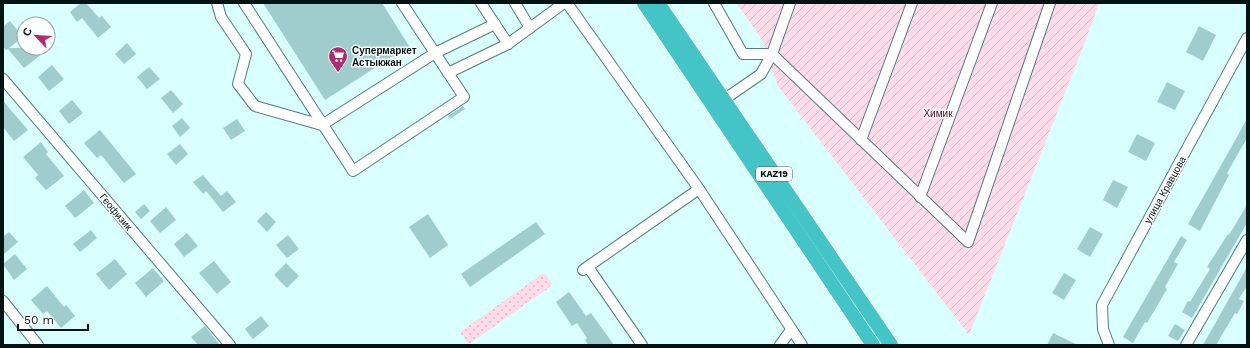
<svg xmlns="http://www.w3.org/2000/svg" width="1250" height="348" font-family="'Work Sans',sans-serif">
	<defs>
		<pattern id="grass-dots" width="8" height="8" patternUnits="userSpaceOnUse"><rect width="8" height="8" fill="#fddbe8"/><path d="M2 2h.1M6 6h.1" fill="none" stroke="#d7bbc6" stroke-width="1.8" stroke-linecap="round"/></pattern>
		<pattern id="garden-furrows" width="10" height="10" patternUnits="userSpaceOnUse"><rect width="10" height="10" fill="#fddbe8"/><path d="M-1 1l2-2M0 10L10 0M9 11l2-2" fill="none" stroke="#d7bbc6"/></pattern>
	</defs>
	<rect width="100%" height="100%" fill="#d9ffff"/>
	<path fill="url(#grass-dots)" d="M542,274l4,1 5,7 -1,5 -81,57 -9,-12z"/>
	<path fill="url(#garden-furrows)" d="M736,3h363l-16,44 -114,288 -191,-249 -16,-47z"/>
	<g fill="#9fcdcd">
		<path d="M81,3h5l13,15 3,-2 9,11 -13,11 -16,-20 -5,4 -7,-10z"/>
		<path d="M263,3h119l27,43 -84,54z"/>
		<path d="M10,21l13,16 -14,11h28l5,6 -18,14 -16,-19 -2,1 -3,-4v-19z"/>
		<path d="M1199,26l17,9 -13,26 -17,-9z"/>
		<path d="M127,43l9,11 -12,10 -9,-10z"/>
		<path d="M52,65l12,14 -15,12 -11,-14z"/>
		<path d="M149,67l11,12 -13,10 -10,-12z"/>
		<path d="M1167,82l18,9 -10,19 -18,-8z"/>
		<path d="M171,90l12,14 -10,9 -12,-15z"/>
		<path d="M72,100l11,13 -14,11 -10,-13z"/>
		<path d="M3,101l25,29 -14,11 -11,-14z"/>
		<path d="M463,106l2,3 -15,10 -2,-3z"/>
		<path d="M182,118l8,10 -10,9 -8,-11z"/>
		<path d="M237,119l8,12 -14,9 -8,-12z"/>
		<path d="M1247,119v19l-20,35 2,2 -29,56 -12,-7z"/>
		<path d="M100,130l36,44 -12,9 -23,-28 -4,3 -13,-15z"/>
		<path d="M1137,134l18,9 -9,18 -18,-9z"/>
		<path d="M41,142l7,10 -2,2 18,22 -18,14 -11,-12 3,-3 -15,-18z"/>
		<path d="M180,144l8,10 -12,11 -9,-11z"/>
		<path d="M203,175l18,21 6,-5 9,11 -13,10 -17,-21 -3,3 -10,-12z"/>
		<path d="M1113,180l15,7 -11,21 -14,-8z"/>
		<path d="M84,190l10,13 -19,15 -10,-12z"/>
		<path d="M144,204l6,7 -9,8 -6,-7z"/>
		<path d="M1247,205v18l-55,95 -10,-6 6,-11 2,1 20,-33 -3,-2 21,-33 1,1z"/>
		<path d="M166,207l10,13 -16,13 -10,-12z"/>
		<path d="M266,212l10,10 -9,10 -10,-11z"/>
		<path d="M428,214l20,31 -18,13 -21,-31z"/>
		<path d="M536,222l9,12 -75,53 -9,-13z"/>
		<path d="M1090,227l13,7 -13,23 -13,-8z"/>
		<path d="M91,230l6,8 -17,14 -7,-8z"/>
		<path d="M9,232l9,10 -15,13v-18z"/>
		<path d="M187,233l11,13 -14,11 -10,-13z"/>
		<path d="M288,235l11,14 -12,9 -11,-13z"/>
		<path d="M1181,236l6,4 -13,22 4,2 -13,23 2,2 -20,34 -2,-1 -12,21 -10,-6z"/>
		<path d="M15,254l12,15 -13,11 -11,-16z"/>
		<path d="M115,259l12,15 -18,16 -13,-16z"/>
		<path d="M214,261l17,21 -14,12 -18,-21z"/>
		<path d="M286,263l13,13 -12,12 -13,-13z"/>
		<path d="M1247,267v19l-8,13 5,2 -7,13 -2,-1 -19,32h-13z"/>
		<path d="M153,268l11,13 -18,16 -11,-14z"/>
		<path d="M1064,273l12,7 -12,20 -12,-7z"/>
		<path d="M47,286l17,21 2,-2 9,11 -14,12 -14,-17 -4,3 -12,-14z"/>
		<path d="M569,292l17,24 5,-3 23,32h-26l-3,-5 2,-2 -10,-15 -5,3 -16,-24z"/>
		<path d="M261,316l8,10 -16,13 -8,-10z"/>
		<path d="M1175,324l10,6 -7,11 -10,-5z"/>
		<path d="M205,326l15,19h-22l-7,-8z"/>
		<path d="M1053,333l25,12h-31z"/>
	</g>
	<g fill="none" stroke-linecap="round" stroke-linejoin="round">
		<defs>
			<g id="minor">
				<path d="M217,3l4,14 25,37 -8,30 17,22 67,19 113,-72 60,-29"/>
				<path d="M244,3l109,168 111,-74 -62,-94"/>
				<path d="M481,3l27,41 56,-41"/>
				<path d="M515,3l15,25"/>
				<path d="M567,3l132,186 103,156"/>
				<path d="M714,3l29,51h29l196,188 82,-239"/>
				<path d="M448,73l60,-29"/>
				<path d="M3,79l227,266"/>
				<path d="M719,103l42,-29 11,-20 18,-51"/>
				<path d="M861,140l51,-137"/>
				<path d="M920,197l72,-194"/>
				<path d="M588,267l54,78"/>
				<path d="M583,270l116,-81"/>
				<path d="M3,301l35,44"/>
				<path d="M780,345l11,-15"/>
				<path d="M1109,345l-6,-16 -1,-24 145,-267"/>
				<path d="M1186,345l61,-105"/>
			</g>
			<g id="highway">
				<path d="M644,3l229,342"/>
				<path d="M658,3l233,342"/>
			</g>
		</defs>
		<use href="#minor" stroke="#527d7e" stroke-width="12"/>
		<use href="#highway" stroke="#fff" stroke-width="16"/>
		<use href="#minor" stroke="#fff" stroke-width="10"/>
		<use href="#highway" stroke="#43c5c7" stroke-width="14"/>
	</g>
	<defs>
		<symbol id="supermarket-pin" viewBox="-11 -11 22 30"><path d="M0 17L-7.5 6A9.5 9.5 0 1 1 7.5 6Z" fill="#b02b71" stroke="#fff"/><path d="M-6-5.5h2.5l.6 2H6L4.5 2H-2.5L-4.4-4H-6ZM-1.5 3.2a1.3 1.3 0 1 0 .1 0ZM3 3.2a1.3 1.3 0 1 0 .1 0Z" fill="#fff"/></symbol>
	</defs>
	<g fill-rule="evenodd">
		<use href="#supermarket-pin" x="327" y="45" width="22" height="30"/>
	</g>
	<g text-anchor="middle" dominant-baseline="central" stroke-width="3" stroke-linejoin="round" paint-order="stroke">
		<rect fill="#fff" stroke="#4f5a5a" stroke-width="1" x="756" y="167" width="36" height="14" rx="3"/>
		<g font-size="9" font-weight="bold" fill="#031313">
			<text x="774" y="174">KAZ19</text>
		</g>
		<g font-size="10" font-weight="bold" fill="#031313" stroke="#fff" text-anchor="start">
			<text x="352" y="50">Супермаркет<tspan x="352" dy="12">Астыкжан</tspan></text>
		</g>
		<g font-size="10" fill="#4a0b2d" stroke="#fff">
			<text x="938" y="113">Химик</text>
		</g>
		<g font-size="10" fill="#031313" stroke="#fff">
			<text transform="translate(1165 190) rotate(-61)">улица Кравцова</text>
			<text transform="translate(116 212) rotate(50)">Геофизик</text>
		</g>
	</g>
	<rect width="1250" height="348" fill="none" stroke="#031313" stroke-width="8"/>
	<g transform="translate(36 36) rotate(295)"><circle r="19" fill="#ffffff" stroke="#9aa1a1"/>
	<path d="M0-3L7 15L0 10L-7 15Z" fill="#b02b71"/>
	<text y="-6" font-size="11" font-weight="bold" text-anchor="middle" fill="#031313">С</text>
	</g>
	<path d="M18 324v6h70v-6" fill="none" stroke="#031313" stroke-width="2"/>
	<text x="24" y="324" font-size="12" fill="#031313" stroke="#ffffff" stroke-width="3" paint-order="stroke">50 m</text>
</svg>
